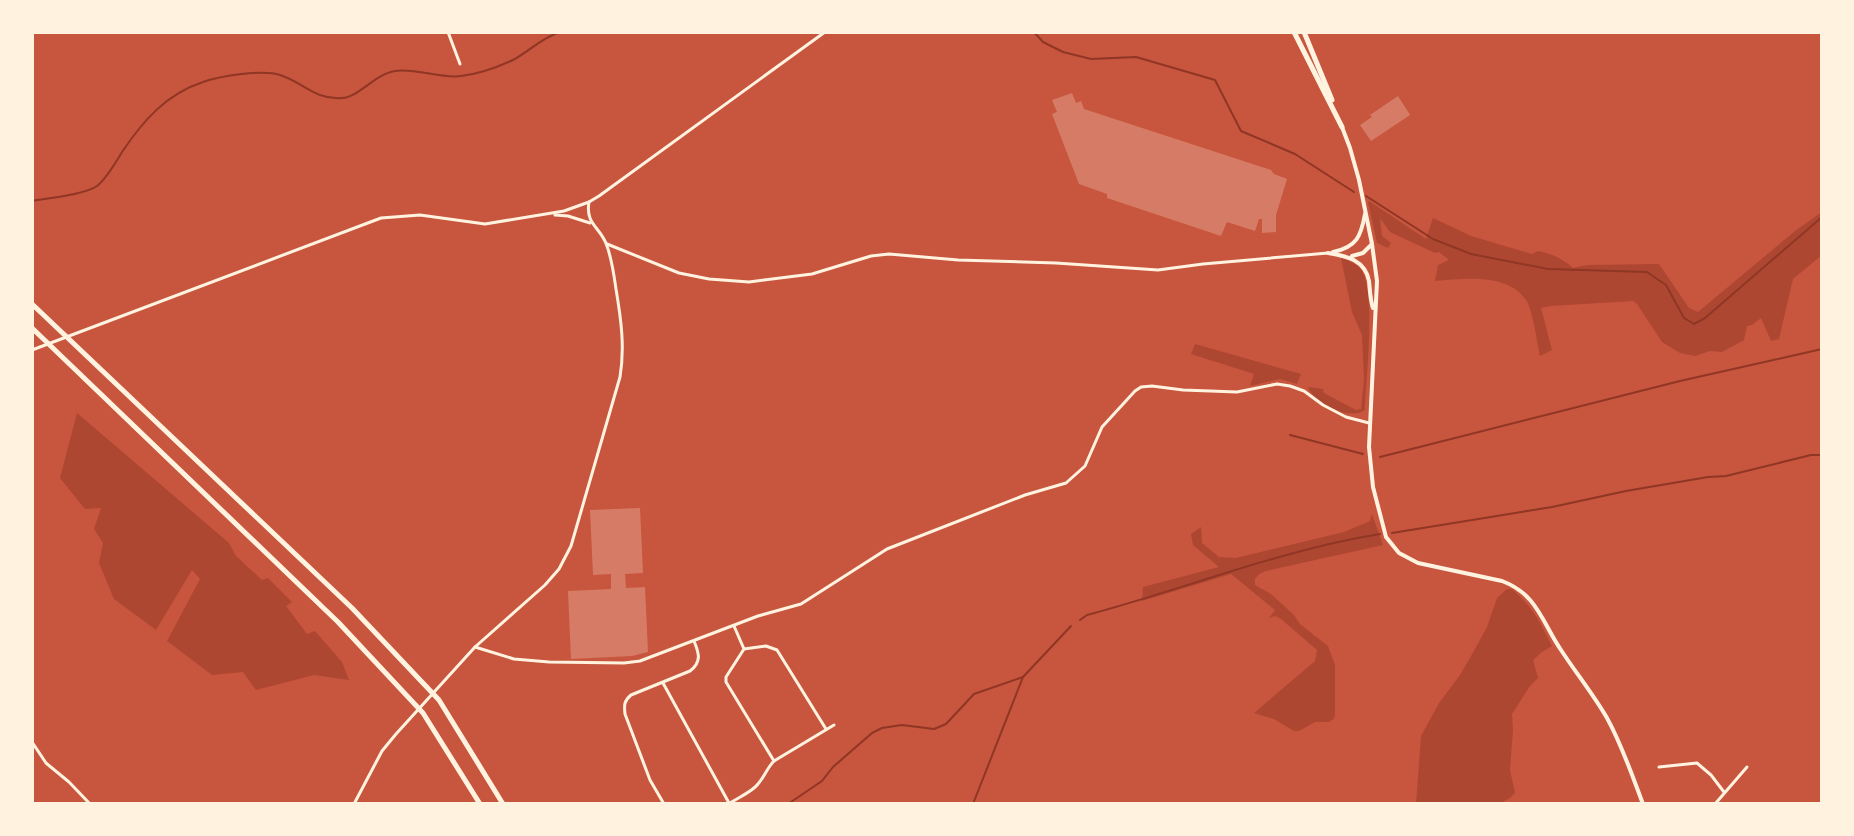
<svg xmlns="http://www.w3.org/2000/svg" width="1854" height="836" font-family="Inter,sans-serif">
	<rect width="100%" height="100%" fill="#c8553d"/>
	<g fill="#ae4732">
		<path d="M1369,201l57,38 7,-21 38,18 61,18 6,-3c14,3 24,7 35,17l14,-3 72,-1 30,44 9,4 97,-81 27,-19v43l-29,24 -14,60 -8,2 -10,-23 -9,7 -5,1 -3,14 -22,12 -12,-1 -15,5 -15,-3 -18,-11 -25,-38 -4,-3 -82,5 -10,2 11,42 -12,6c-3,-14 -7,-45 -14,-56 -19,-28 -63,-21 -91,-19l3,-16 11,-5 -10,-8 -4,1 -45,-21 -10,-14 2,18 9,7 -3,5 -11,-5 -9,-41z"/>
		<path d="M1341,258c8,2 16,6 21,13 14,24 4,109 3,139 -17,11 -51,-6 -57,-23l15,2 1,4 32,17 5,-1 3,-29 -2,-45 -10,-23z"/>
		<path d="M1195,344l106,30 -4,10 -17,-5 -30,7 4,-12 -63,-20z"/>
		<path d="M77,413l152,130 7,13 26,24 6,-2 24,24 -6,4 21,28 8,-3 27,31 7,18 -35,-5 -58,15 -13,-18 -31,3 -45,-34 33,-62 -8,-9 -36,60 -42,-31 -15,-36 4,-20 -9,-14 7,-21 -16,1 -25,-31z"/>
		<path d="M1372,514l11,31 -117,26 -7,3 -4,5v6l16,9 23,21 6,9 28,22 7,19v50l-1,4 -5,3h-14l-16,9h-5l-20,-12 -20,-6 61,-52 2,-11 -36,-31 -6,-3 -6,2 6,-8 -44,-36 -89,27 1,-14 76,-20 -26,-22 -2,-11 10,-7 1,16 17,14 17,1 108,-26 26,-11z"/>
		<path d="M1507,589h5c22,20 27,31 40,57l-10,6 -9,8 5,18 -8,8 -18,28 1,16 -3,40 5,23 -5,5 -11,6h-83l5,-68 18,-33 21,-28 15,-26 12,-22 10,-29z"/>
	</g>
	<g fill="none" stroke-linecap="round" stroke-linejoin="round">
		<g stroke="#8f3625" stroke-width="2">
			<path d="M1034,32l9,10 20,10 28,7 45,-2 79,23 26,51 54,23 59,38"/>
			<path d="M1366,196l67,43 38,15 77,15 99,3 19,13 18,33 10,6 11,-6 117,-101"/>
			<path d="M32,201c16,-3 52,-6 65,-15 9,-7 19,-24 25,-34 21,-31 44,-58 81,-70 17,-6 60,-13 77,-7 23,7 34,25 62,23 17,-1 33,-24 53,-27 21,-3 47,8 66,5 17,-2 37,-9 52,-16 17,-9 28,-22 47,-28"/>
			<path d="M1290,435l73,19"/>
			<path d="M1380,457l300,-76 142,-32"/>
			<path d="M1392,533l160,-26 74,-16 82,-14 18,-1 85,-21h11"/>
			<path d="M1080,620l7,-5c98,-26 193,-65 293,-81"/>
			<path d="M788,804l34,-23 11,-14 39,-34 10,-5 20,-3 32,4 12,-5 28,-30 49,-17"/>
			<path d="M973,804l50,-127 48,-51"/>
		</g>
	</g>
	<g fill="#d67c66">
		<path d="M1072,93l4,10 5,-2 3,8 187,61 3,4 13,5 -11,36v17l-14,1v-14h-3l-4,12 -28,-9 -6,14 -114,-38v-4l-28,-10 -27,-70 5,-2 -5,-12z"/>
		<path d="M1398,96l12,19 -39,26 -11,-16 12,-8 -2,-2z"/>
		<path d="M640,508l3,65 -18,1 1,14 19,-1 3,65 -16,4 -61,3 -3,-68 43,-2v-15l-18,1 -3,-65z"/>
	</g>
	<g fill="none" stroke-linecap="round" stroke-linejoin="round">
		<g stroke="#fff3e0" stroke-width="3">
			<path d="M448,32l12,32"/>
			<path d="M607,244l72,29 30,6 40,3 63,-8 59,-18 18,-2 69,6 98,3 102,7 45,-6 125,-11"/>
			<path d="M734,626l10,23 22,-3 11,4 49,79"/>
			<path d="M475,647l39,12 35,3 75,1 16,-2 118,-45 43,-12 86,-55 138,-54 41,-12 19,-17 17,-39 33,-36 6,-4 11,-1 31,4 54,2 40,-8 13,2 14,5 19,14 23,12 23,6"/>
			<path d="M744,649l-18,28v5l48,79"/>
			<path d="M663,683l66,120"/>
			<path d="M1659,767l38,-4 14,12 13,17"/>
			<path d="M730,803c9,-6 22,-11 28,-19 7,-8 9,-16 16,-23l60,-36"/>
			<path d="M664,804l-14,-24 -25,-66c-1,-9 -1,-13 6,-19l59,-24c12,-9 9,-18 4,-30"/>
			<path d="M1715,804l32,-37"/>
		</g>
		<g stroke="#fff3e0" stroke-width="3">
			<path d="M555,215l13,1 22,7"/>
			<path d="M32,350l349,-132 39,-3 65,9 79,-13 25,-9 10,-6 226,-164"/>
			<path d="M32,742l14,21 23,19 21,22"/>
			<path d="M354,804l28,-53 14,-17 79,-87 70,-62 14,-16 12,-23 49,-169c5,-30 1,-58 -4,-88 -2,-14 -4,-29 -9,-43 -6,-19 -22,-21 -18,-44"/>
		</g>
		<g stroke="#fff3e0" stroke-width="4">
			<path d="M1342,127l8,21 9,32 13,64 5,37 -8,166 4,40 13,50 13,16 19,10 84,18c35,13 40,41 59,69 15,23 32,44 46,68 15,27 25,57 36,86"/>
			<path d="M1333,252c24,-5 28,-16 32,-38"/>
			<path d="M1328,253c19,3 37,7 41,28 1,9 1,18 4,27"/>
			<path d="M1352,256l11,-3 8,-8"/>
		</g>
		<g stroke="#fff3e0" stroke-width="5">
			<path d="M1294,32l48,95"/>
			<path d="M1304,32l28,68"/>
		</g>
		<g stroke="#fff3e0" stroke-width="5">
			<path d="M32,304l320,304 87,92 64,104"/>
			<path d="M32,328l306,294 85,91 57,91"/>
		</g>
	</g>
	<rect width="1854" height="836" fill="none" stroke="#fff3e0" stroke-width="68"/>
</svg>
